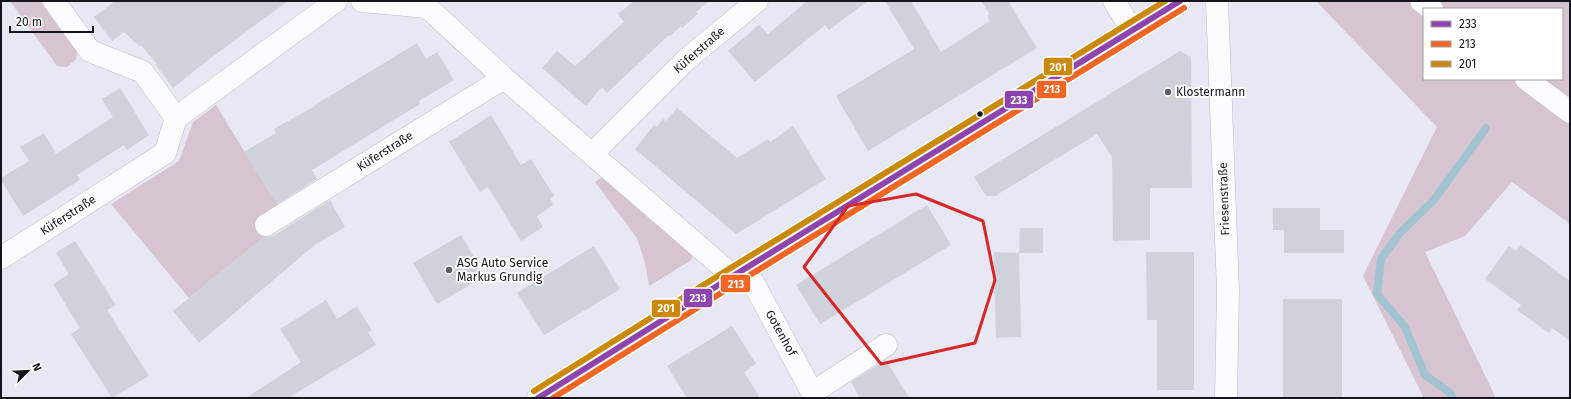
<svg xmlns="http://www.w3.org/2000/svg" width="1571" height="399" font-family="'Fira Sans',sans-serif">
	<rect width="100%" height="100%" fill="#e8e7f4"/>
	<g fill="#d6c5d0" fill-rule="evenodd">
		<path d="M10,1h30l37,50 -1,8 -9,8 -10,-1z"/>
		<path d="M1316,1h254v223l-58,-42 -47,54 -40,16 71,146h-72l-61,-122 74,-149zM1424,9h138v70h-138z"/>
		<path d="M216,105l54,88 12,17 -3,15 -90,73 -78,-94 68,-43 14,-39z"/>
		<path d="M605,175l88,81 -3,5 -41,25 -4,-23 -8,-25 -42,-56z"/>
	</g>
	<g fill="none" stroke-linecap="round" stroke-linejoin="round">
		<path stroke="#a2c3d2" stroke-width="8" d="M1453,398l-4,-6 -24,-17 -20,-48 -28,-33 4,-35 19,-26 34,-33 52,-72"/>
	</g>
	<g fill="#cfd1db">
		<path d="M115,1h173l-76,56 -39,31 -17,-23 1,-1 -15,-18h-3l-15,-14 -12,9 -18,-24z"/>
		<path d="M634,1h75l-13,11 2,2 -16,14 -1,-2 -11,10 -1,-1 -62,58 -5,-6 -16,19 -44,-38 15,-17 18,15 49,-44 -6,-8z"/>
		<path d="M807,1h61l-39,29 -4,-5 -70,57 -27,-31 31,-26 9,9z"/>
		<path d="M885,1h26l30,51 49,-31 -3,-5 3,-1 -9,-14h27l29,47 -169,103 -32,-55 78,-47z"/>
		<path d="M417,43l9,16 11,-7 17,28 -35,21 1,3 -108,66 5,9 -40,25 -33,-52 32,-19 -2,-4 41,-23v-1z"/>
		<path d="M1180,51l11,6 1,131h-42v52l-37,1 -1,-84 -15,-23 -102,62h-9l-12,-19z"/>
		<path d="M120,88l29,47 -22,15 -3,-5 -47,30 3,5 -57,36 -22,-36v-2l28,-17 -9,-14 24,-14 12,21 57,-37 -11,-18z"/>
		<path d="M677,108l60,50 31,-19 2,3 23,-16 33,53 -90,55 -101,-85 19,-24 3,2 6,-8 3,2z"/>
		<path d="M491,115l30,50 10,-6 23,37 -4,3 3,6 -16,11 6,11 -22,14 -33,-54 -8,5 -31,-50z"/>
		<path d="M330,200l15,27 -29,17 -117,99 -26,-32 91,-74 9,-1z"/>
		<path d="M927,205l24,40 -131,79 -24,-39z"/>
		<path d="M1273,208h47v22h24v23h-60v-23h-11z"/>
		<path d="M1020,228h23v25h-24z"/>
		<path d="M461,235l24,41 -48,28 -24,-41z"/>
		<path d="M75,241l41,64 -9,5 42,66 -37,22 -41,-64 9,-6 -27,-44 16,-10 -13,-21z"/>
		<path d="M1521,245l49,36v60l-18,-13 -3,5 -32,-23 4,-5 -36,-26 24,-33 7,5z"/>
		<path d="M594,246l26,43 -76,46 -27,-42z"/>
		<path d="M994,252l25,1 2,84 -25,1z"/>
		<path d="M1146,252h48v138h-37v-70h-10z"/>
		<rect x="1283" y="299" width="59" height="99"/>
		<path d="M326,300l11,19 20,-13 15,25 -4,1 8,13 -88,53h-42l55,-36 -21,-33z"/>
		<path d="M732,326l24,38 -12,8 16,26h-73l-20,-32z"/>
		<path d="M886,360l23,38h-49l-9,-16z"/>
	</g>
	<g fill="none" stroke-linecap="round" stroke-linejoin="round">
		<defs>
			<g id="minor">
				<path d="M54,1l36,50 53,21 33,46"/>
				<path d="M362,1l65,6 77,71 229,198"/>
				<path d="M1114,1l18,29"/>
				<path d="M1217,1l11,289 -2,108"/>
				<path d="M1421,1l11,8"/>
				<path d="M1526,79l44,33"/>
				<path d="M592,154l94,-94 71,-59"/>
				<path d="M266,225l238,-147"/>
				<path d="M1,258l164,-105 11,-35 160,-117"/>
				<path d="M746,269l69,129"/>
				<path d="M813,392l73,-47"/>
				<path d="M538,398l195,-122 447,-275"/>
			</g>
		</defs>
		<use href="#minor" stroke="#bfbec8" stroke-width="23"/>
		<use href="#minor" stroke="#fcfbfd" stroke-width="22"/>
		<defs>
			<path id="bus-1" d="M538,398l195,-122 447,-275"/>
			<path id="bus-2" d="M553,398l184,-115 447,-275"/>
			<path id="bus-3" d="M534,391l195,-122 436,-268"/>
		</defs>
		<use href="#bus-1" stroke="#fff" stroke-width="9"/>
		<use href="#bus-2" stroke="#fff" stroke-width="9"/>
		<use href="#bus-3" stroke="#fff" stroke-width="9"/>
		<use href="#bus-1" stroke="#8e44ad" stroke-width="6"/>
		<use href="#bus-2" stroke="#f26522" stroke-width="6"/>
		<use href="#bus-3" stroke="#ca8906" stroke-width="6"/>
	</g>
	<path fill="none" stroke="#d62828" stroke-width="3" stroke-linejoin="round" d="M916,194l67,27 12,59 -20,63 -94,21 -77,-97 44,-61z"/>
	<g fill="#5f5e68" stroke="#fff" stroke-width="1.5">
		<circle cx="1168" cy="92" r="4"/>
		<circle cx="449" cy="270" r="4"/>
	</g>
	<circle fill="#15151d" stroke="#fff" stroke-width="1.5" cx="980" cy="114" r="3.5"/>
	<g text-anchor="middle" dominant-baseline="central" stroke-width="4" stroke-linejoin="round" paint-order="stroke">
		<g font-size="12" fill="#15151d" stroke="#fff">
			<text transform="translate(699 50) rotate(-41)">Küferstraße</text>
			<text transform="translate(385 151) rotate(-32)">Küferstraße</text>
			<text transform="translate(1224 199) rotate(-92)">Friesenstraße</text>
			<text transform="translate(68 215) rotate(-33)">Küferstraße</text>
			<text transform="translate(781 333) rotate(61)">Gotenhof</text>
		</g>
		<g font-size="12" fill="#15151d" stroke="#fff" text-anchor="start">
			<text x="1176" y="92">Klostermann</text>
			<text x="457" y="263">ASG Auto Service<tspan x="457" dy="14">Markus Grundig</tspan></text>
		</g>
	</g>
	<g stroke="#fff" stroke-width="1.5">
		<rect x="1043" y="57" width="30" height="19" rx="4" fill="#ca8906"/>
		<rect x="1036" y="80" width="31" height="19" rx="4" fill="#f26522"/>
		<rect x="1004" y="90" width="30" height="19" rx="4" fill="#8e44ad"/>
		<rect x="720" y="274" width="31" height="19" rx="4" fill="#f26522"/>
		<rect x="683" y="288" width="30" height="20" rx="4" fill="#8e44ad"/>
		<rect x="651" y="299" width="30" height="19" rx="4" fill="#ca8906"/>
	</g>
	<g font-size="11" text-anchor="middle" font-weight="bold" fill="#fff">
		<text x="1058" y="71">201</text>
		<text x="1052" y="93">213</text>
		<text x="1019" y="104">233</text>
		<text x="736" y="288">213</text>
		<text x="698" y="302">233</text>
		<text x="666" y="312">201</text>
	</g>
	<rect width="1571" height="399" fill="none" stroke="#15151d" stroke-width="4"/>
	<rect x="1423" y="8" width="140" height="72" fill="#ffffff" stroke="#a1a1a5"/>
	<rect x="1431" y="21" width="20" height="6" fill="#8e44ad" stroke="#a1a1a5"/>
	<text x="1459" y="28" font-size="12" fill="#15151d">233</text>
	<rect x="1431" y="41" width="20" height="6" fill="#f26522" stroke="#a1a1a5"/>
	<text x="1459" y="48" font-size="12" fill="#15151d">213</text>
	<rect x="1431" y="61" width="20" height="6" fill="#ca8906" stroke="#a1a1a5"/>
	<text x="1459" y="68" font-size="12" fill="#15151d">201</text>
	<g transform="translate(28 371) rotate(66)" stroke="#ffffff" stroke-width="3" paint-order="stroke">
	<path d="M0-3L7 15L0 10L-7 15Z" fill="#15151d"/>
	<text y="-6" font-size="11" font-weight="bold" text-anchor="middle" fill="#15151d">N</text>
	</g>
	<path d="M10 26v6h83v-6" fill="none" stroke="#15151d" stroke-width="2"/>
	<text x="16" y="26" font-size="12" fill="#15151d" stroke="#ffffff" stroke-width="3" paint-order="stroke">20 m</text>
</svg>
